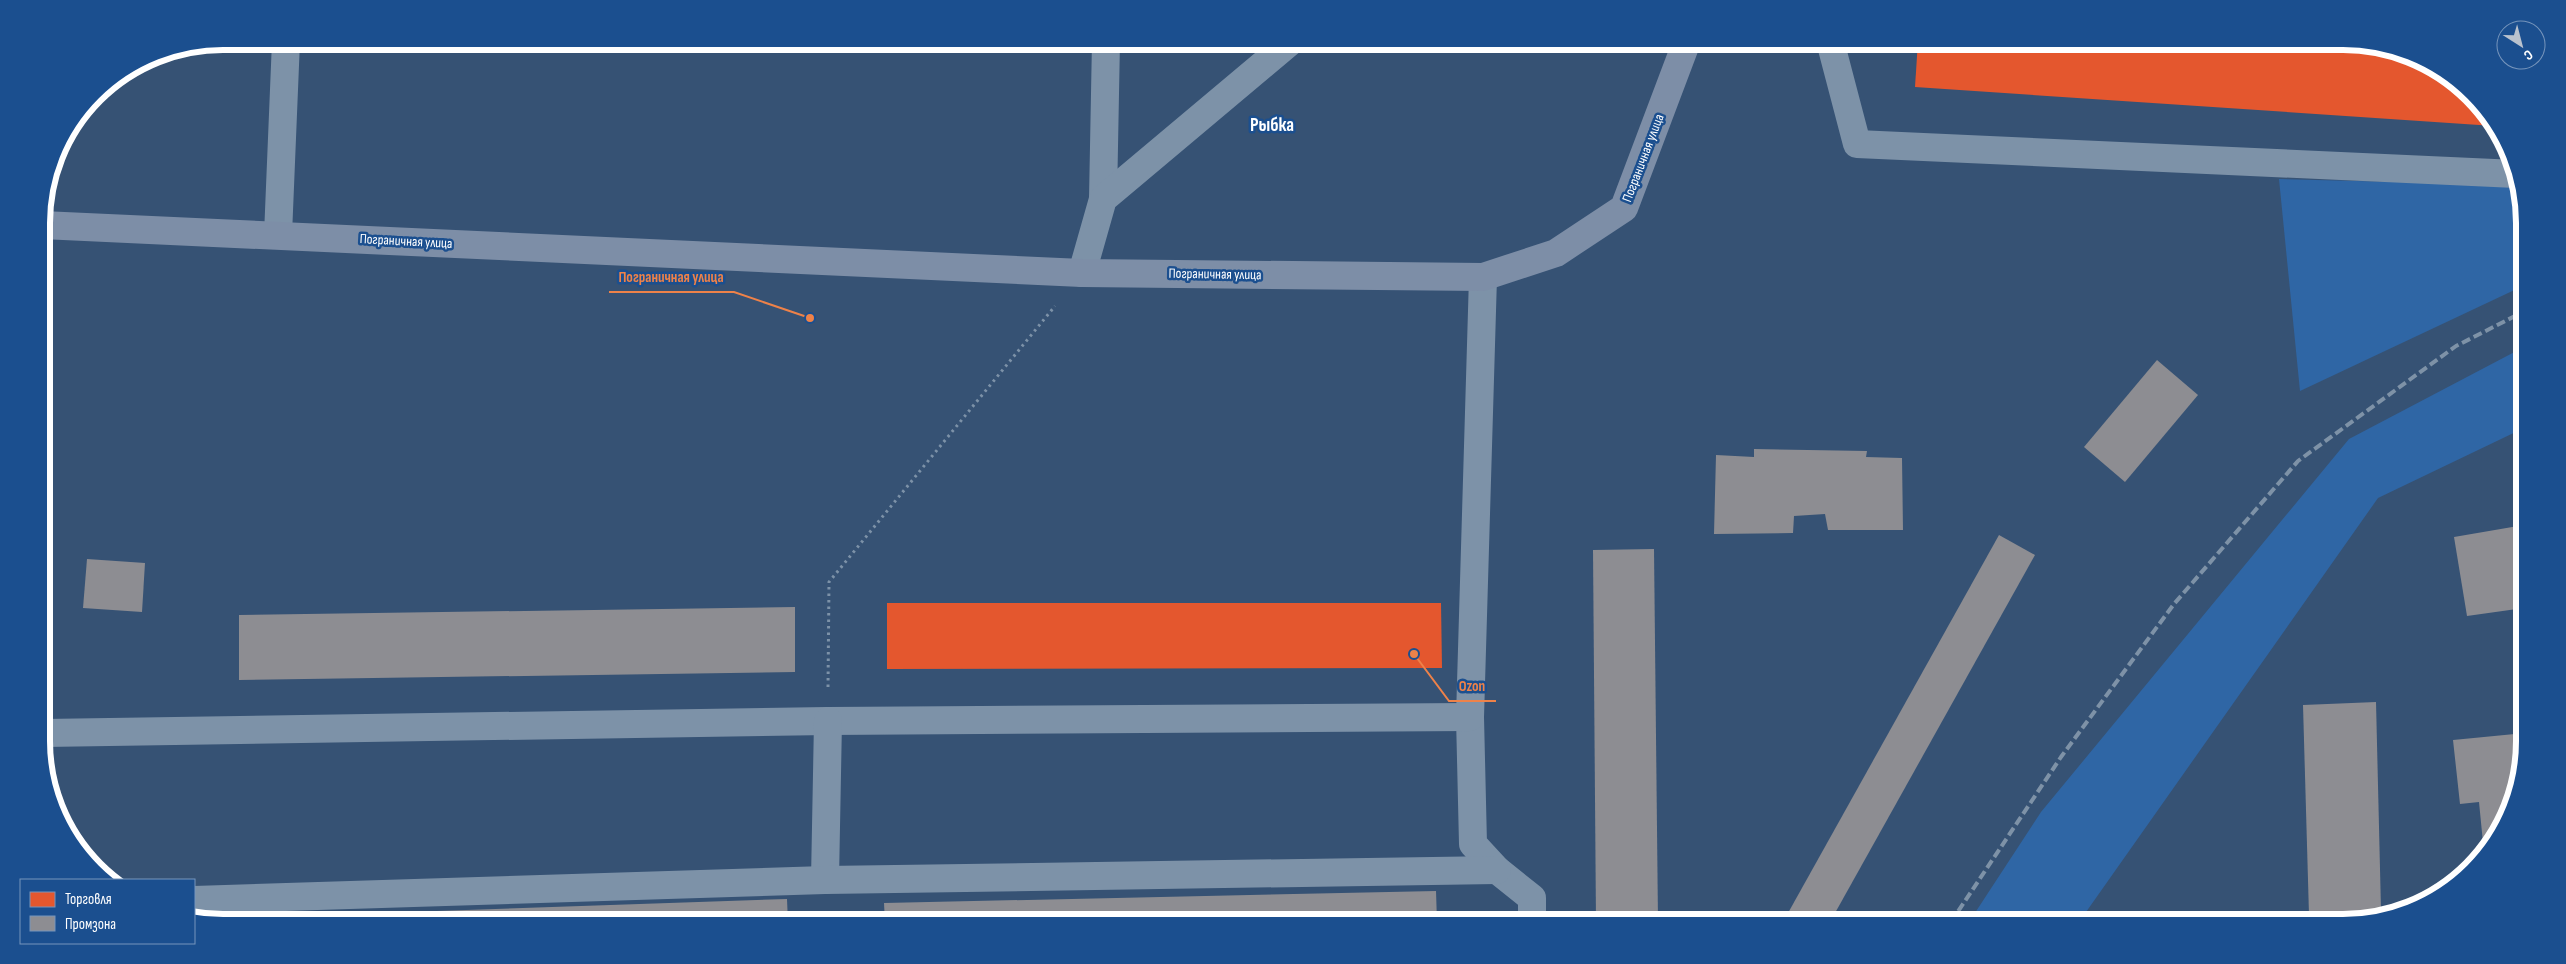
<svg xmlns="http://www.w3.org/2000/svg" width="2566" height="964" font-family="'Sofia Sans Condensed',sans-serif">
	<rect width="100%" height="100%" fill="#365274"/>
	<g fill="#2f66a5">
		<path d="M2279,179l240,6 4,14v87l-223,105z"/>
		<path d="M2524,347v81l-146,70 -299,424h-110l72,-110 308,-373z"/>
	</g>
	<g fill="#e4572e">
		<path d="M1918,41h425l58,10 43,21 36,31 14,23 -579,-39z"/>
		<path d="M887,603h554l1,65 -555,1z"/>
	</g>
	<g fill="#8d8d92">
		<path d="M2157,360l41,35 -73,87 -41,-35z"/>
		<path d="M1754,449l113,2 -1,6 36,1 1,72h-75l-3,-16 -31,2 -1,17 -79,1 2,-79 38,2z"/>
		<path d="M2524,525v83l-57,8 -13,-79z"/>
		<path d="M1999,535l36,20 -205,367h-47z"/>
		<path d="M1654,549l4,373 -62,1 -3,-373z"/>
		<path d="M87,559l58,4 -3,49 -59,-4z"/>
		<path d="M795,607v65l-556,8v-65z"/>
		<path d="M2376,702l5,208 -72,5 -6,-210z"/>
		<path d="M2525,733l-10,66 -21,43 -10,11 -5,-51 -19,2 -7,-64z"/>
		<path d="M1436,891l1,32h-552l-1,-20z"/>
		<path d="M787,899l1,24h-557v-5z"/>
	</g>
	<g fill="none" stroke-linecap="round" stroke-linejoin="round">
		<path stroke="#7d92a8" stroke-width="3" stroke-dasharray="2.5 4" stroke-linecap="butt" d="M828,687l1,-105 226,-276"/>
		<g stroke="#7d92a8" stroke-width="28">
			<path d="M1830,41l27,103 659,30"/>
			<path d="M1103,199l3,-158"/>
			<path d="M278,235l8,-194"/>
			<path d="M1082,273l21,-74 188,-158"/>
			<path d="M1483,277l-13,440 3,127 24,26 35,28v25"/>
			<path d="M44,733l784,-12 642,-4"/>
			<path d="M825,880l3,-159"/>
			<path d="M194,900l631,-20 672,-10"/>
		</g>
		<path stroke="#7d8ea7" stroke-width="28" d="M42,225l1040,48 401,4 73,-24 68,-45 63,-167"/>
		<path stroke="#7e92a7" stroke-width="4" stroke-dasharray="9 4" stroke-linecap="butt" d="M1951,922l110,-165 113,-153 124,-143 158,-115 67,-34"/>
	</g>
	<g text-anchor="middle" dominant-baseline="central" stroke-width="5" stroke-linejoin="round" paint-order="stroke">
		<g font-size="14" fill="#fff" stroke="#1b4f8f">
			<text transform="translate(1643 158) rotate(-69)">Пограничная улица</text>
			<text transform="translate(406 241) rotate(3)">Пограничная улица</text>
			<text transform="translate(1215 274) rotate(1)">Пограничная улица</text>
		</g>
		<g font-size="19" font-weight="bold" fill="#fff" stroke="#1b4f8f">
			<text x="1272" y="125">Рыбка</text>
		</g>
	</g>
	<path d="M0 0H2566V964H0ZM223 50H2343A173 173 0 0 1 2516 223V741A173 173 0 0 1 2343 914H223A173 173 0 0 1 50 741V223A173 173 0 0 1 223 50Z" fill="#1b4f8f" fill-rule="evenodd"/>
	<path fill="none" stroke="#fff" stroke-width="6" d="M223 50H2343A173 173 0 0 1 2516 223V741A173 173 0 0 1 2343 914H223A173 173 0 0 1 50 741V223A173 173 0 0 1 223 50Z"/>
	<path fill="none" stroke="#ee8249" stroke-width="2" d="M810 318L734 292H609M1414 654L1449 701H1496"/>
	<g fill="#ee8249" stroke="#1b4f8f" stroke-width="2">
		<circle cx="810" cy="318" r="5"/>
		<circle cx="1414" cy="654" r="5"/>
	</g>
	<g font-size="15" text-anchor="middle" font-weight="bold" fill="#ee8249" stroke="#1b4f8f" stroke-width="5" stroke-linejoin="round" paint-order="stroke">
		<text x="671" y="282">Пограничная улица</text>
		<text x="1472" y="691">Ozon</text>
	</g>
	<rect x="20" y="879" width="175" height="65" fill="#1b4f8f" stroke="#7695bc"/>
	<rect x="30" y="892" width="25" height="15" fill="#e4572e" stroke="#7695bc"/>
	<text x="65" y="904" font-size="15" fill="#ffffff">Торговля</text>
	<rect x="30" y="916" width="25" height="15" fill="#8d8d92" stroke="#7695bc"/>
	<text x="65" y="929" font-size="15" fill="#ffffff">Промзона</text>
	<g transform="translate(2521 45) rotate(144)"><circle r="24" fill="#1b4f8f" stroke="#7695bc"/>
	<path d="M0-4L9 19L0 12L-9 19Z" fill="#b9c2ce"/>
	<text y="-8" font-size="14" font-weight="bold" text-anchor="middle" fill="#ffffff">С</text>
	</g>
</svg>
